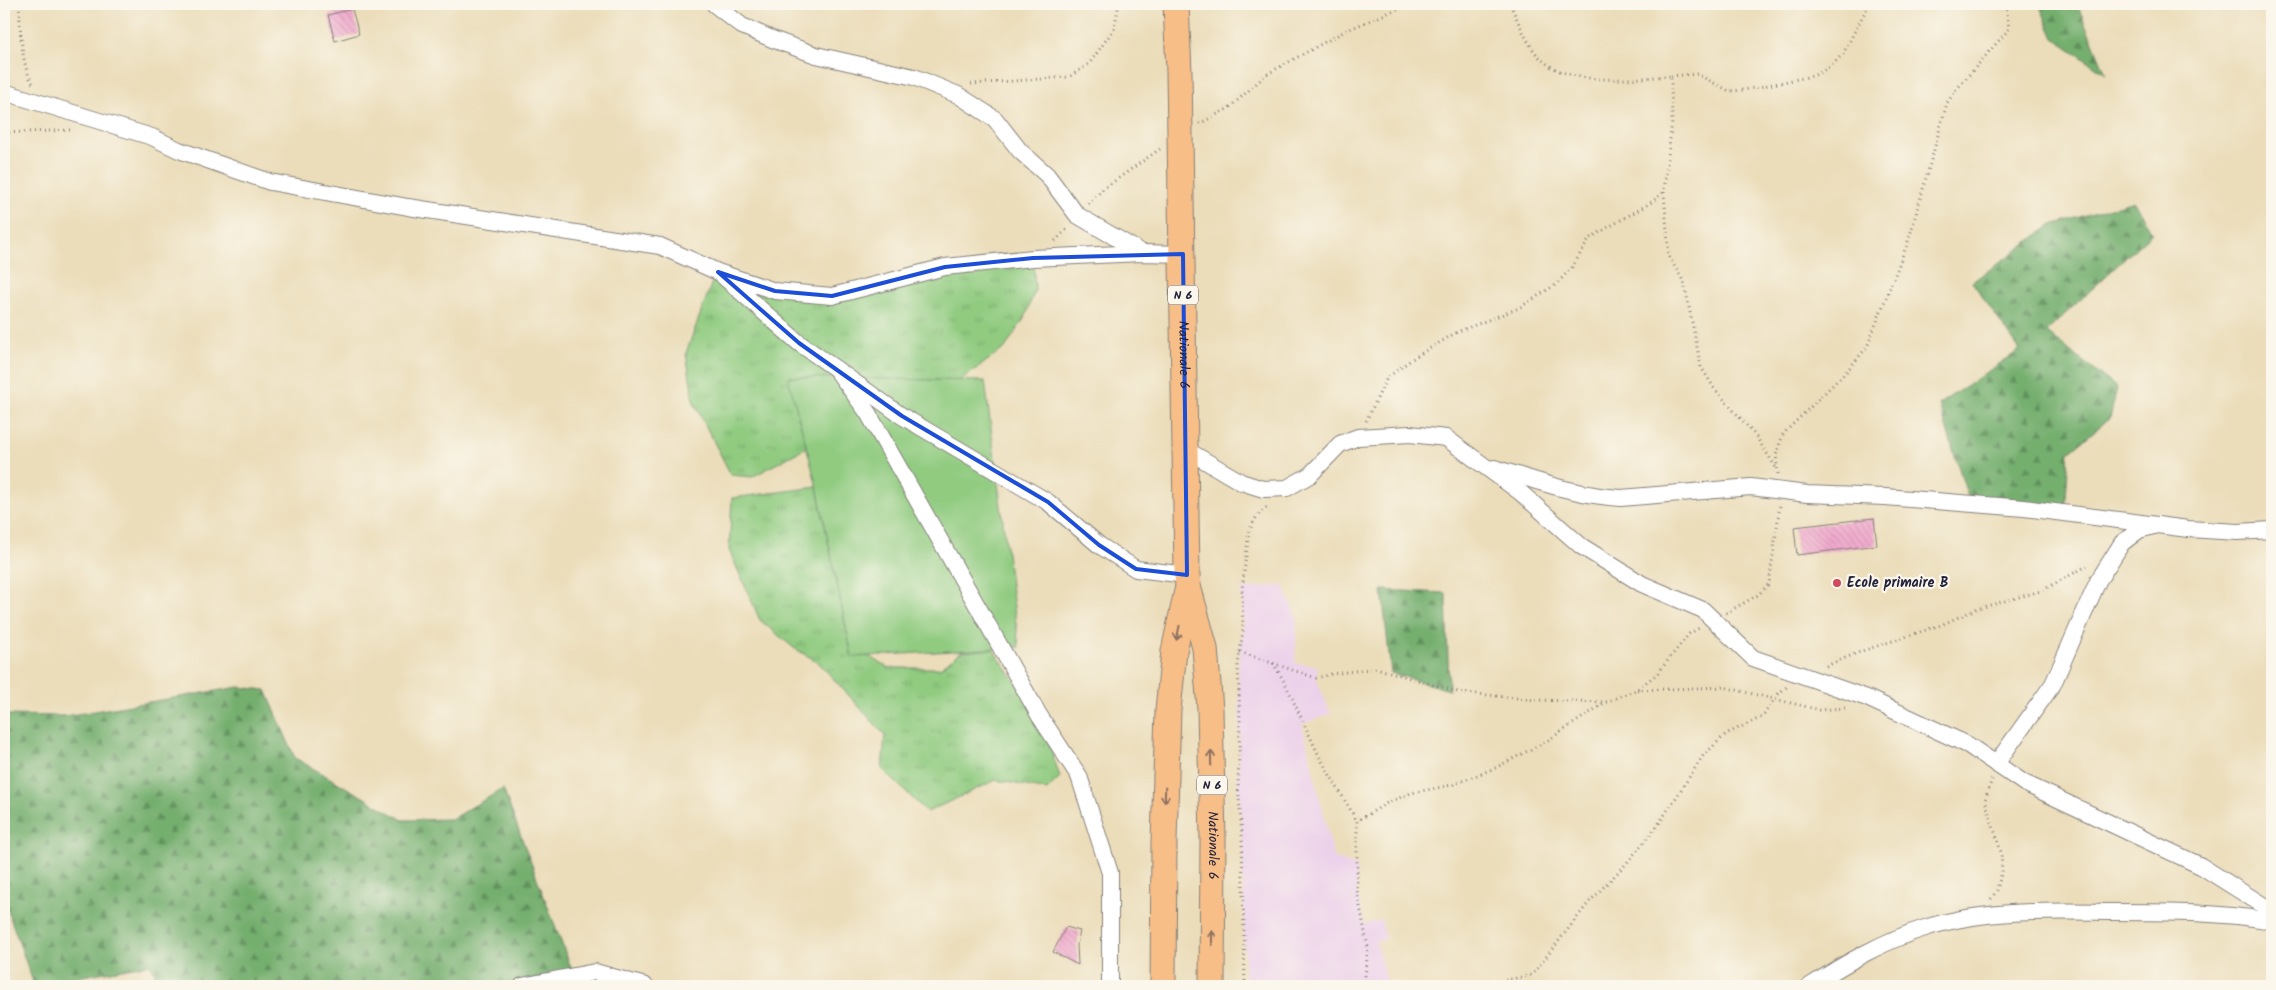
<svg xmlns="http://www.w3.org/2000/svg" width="2276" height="990" font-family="Kalam,sans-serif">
	<defs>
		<pattern id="grass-tufts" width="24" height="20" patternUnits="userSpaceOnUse" patternTransform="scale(1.25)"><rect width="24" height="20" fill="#90cb80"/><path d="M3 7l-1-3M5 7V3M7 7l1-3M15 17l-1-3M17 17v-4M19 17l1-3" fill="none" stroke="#7cae70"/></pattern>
		<pattern id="forest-firs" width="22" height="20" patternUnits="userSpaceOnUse" patternTransform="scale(1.25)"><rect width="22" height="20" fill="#74af6e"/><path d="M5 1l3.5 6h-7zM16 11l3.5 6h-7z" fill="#5f8e5c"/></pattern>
		<pattern id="building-back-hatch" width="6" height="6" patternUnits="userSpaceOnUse" patternTransform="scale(1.25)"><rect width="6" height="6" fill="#f0a8cc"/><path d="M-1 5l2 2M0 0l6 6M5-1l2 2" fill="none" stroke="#ce90b0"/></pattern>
	</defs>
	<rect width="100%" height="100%" fill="#fbf7ec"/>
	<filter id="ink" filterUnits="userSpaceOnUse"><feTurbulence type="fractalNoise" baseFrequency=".02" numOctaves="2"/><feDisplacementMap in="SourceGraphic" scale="10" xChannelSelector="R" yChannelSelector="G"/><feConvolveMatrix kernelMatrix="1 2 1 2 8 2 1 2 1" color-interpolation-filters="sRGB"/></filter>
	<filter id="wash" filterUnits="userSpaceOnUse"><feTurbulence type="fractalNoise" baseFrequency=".0096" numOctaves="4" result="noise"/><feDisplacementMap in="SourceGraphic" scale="20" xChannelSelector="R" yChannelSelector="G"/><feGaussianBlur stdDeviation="1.12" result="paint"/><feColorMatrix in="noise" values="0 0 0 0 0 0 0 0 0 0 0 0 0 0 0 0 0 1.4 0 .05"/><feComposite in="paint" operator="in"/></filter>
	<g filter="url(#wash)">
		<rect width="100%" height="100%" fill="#ebddba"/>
		<path fill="#ecd1ea" d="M1283,585l14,33 -2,45 23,3 -2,12 15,36 -29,10 32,134 23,8v25l7,33 17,-4 5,19 -10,3 11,44h-142l-3,-150 -4,-51 2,-64 -2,-56 5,-35 -1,-41z"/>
		<g fill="url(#grass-tufts)" stroke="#59765e">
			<path d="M1033,258l2,32 -10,27 -20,31 -46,33 -170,-4 18,70 -55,30 -21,-2 -37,-72 -8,-50 28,-76 118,19z"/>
			<path d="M817,487l35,170 17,-1 20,12h51l21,-16 32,-3 46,66 21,62 -13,13 -51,-10 -69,32 -45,-43 3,-34 -67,-73 -24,-14 -34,-28 -31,-70 3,-52z"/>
		</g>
		<g fill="url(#forest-firs)" stroke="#4b6854">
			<path d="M2039,4h38l29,70 -52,-36z"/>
			<path d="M2134,201l18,32 -106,99 71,56 -7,30 -41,34 -4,61 -95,-9 -31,-100 81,-54 -48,-68 80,-57z"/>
			<path d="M1382,590l64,3 3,97 -58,-17z"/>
			<path d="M239,687l27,3 29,68 108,62 48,-1 52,-30 75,197h-416l-12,-22 -116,21 -30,-85v-185l61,1z"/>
		</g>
		<path fill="#90cb80" stroke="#59765e" d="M788,377l197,4 34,266 -167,10 -35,-170z"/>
		<g id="blocks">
			<g fill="url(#building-back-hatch)">
				<path d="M352,9l7,25 -24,7 -7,-26z"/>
				<path d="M1874,518l3,27 -80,10 -3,-28z"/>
				<path d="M1066,927l14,4 -3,14 1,20 -25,-13z"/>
			</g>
		</g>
	</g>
	<g filter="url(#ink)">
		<use href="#blocks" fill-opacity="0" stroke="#86807a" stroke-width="1"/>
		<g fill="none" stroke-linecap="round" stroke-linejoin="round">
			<defs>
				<g id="street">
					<path d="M714,4l28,22 30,13 44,16 98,22 44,18 37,24 25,32 27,24 30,40 65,38"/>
					<path d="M4,92l148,45 27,13 91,32 138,25 252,39 58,26 57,19 57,5 113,-29 88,-9 109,-5 41,1"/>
					<path d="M724,277l75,66 37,26 66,47 146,86 51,43 37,24 51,6"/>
					<path d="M836,369l32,44 171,302 40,61 31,97v113"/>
					<path d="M1185,449l56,33 22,7 24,-1 23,-13 30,-31 18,-7 52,-3 36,4 74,54 61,54 61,38 61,26 50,48 114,40 101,47 56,38 177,83 71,45"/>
					<path d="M1494,468c41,12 83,28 127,30l130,-11 56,7 78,3 139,11 133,17"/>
					<path d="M1996,764l57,-80 45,-103 24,-38 17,-13 18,-5 31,4 50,3 34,-2"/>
					<path d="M522,986l73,-14 50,14"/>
					<path d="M1810,986c36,-23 73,-45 115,-58 58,-19 128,-17 188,-16 54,0 106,0 159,9"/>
				</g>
				<g id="primary">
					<path id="s1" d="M1176,4l3,68 8,503 1,11 17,62 5,61 3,130 -1,147"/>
					<path d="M1163,986l1,-144 4,-132 6,-59 13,-60"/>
				</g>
			</defs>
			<use href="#street" stroke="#86807a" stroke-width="18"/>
			<use href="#primary" stroke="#86807a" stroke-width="27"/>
			<g stroke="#86807a" stroke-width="3" stroke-dasharray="1 4" stroke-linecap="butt">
				<path d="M19,4c2,25 1,58 14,80"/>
				<path d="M1671,76l26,-2 32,17 15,-1 69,-14 17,-9 13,-13 26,-50"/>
				<path d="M971,84l98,-7 20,-13 25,-35 5,-25"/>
				<path d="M1199,124l30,-16 38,-34 78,-43 64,-27"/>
				<path d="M4,133l67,-3"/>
				<path d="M1664,192l5,65 15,25 17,85 13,21 41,47 22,34"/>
				<path d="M1088,204l15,-15 57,-40"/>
				<path d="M1055,241l13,-13"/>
				<path d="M1366,421l21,-43 25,-19 45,-27 62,-24 36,-23 16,-16 19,-31 62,-36 12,-11 8,-69 -1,-46c-39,2 -101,12 -131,-18 -12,-12 -23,-39 -30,-54"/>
				<path d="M1778,474l-2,-19 7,-21 63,-62 21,-25 42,-108 38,-136 8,-12 54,-62 -3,-25"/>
				<path d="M1726,613l32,-18 11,-11 11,-79"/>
				<path d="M1240,652l76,26 16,-4 44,-6 82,24 79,8 69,2 30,-12 21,-16 32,-40 10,-6"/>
				<path d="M1273,663l12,20 35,75 37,63"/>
				<path d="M1826,666l36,-15 79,-26 35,-16 65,-18 46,-25"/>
				<path d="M1637,690l87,-3 96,23 25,-2"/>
				<path d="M1991,899l6,-9 5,-19 -1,-19 -16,-52 7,-21"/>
				<path d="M1245,986l-3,-150 -4,-51 2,-64 -2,-56 5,-35 -1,-41 7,-58 8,-15 12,-11"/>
				<path d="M1364,986l4,-38 -11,-57v-70l30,-18 24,-10 41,-8 43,-17 52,-27 59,-39"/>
				<path d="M1476,986l56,-11 58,-74 36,-37 32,-39 45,-69 23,-22 36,-17 17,-24 9,-7"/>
			</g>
			<use href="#street" stroke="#fff" stroke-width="16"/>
			<use href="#primary" stroke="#f7be87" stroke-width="25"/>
		</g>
		<defs><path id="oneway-shaft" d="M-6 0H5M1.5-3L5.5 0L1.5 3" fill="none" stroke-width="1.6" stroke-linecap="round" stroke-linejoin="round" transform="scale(1.25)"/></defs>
		<g stroke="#8c7061">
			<use href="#oneway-shaft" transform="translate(1178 633) rotate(102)"/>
			<use href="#oneway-shaft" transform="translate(1211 758) rotate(-91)"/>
			<use href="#oneway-shaft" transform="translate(1165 795) rotate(92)"/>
			<use href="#oneway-shaft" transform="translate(1212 938) rotate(-90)"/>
		</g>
	</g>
	<path fill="none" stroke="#1d4ed8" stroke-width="4" stroke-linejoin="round" d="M1183,254l4,321 -51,-6 -37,-24 -51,-43 -146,-86 -103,-73 -81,-71 57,19 57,5 113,-29 88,-9z"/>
	<circle fill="#d1495b" stroke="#fbf7ec" stroke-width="2" cx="1837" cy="583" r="5"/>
	<g text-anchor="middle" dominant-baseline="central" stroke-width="4.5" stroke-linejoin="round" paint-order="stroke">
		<g fill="#fbf7ec" stroke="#636270" stroke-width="1">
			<rect x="1168" y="285.5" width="30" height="19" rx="4"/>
			<rect x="1197" y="775.5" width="30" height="19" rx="4"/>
		</g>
		<g font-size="12" font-weight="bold" fill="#22223b">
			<text x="1183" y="295">N 6</text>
			<text x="1212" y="785">N 6</text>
		</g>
		<g font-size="14" fill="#22223b" stroke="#fbf7ec">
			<text stroke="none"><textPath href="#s1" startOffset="351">Nationale 6</textPath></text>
			<text stroke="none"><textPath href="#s1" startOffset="844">Nationale 6</textPath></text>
		</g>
		<g font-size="14" font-weight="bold" fill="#22223b" stroke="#fbf7ec" text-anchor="start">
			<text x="1847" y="583">Ecole primaire B</text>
		</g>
	</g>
	<rect width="2276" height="990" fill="none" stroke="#fbf7ec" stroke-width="20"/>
</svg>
